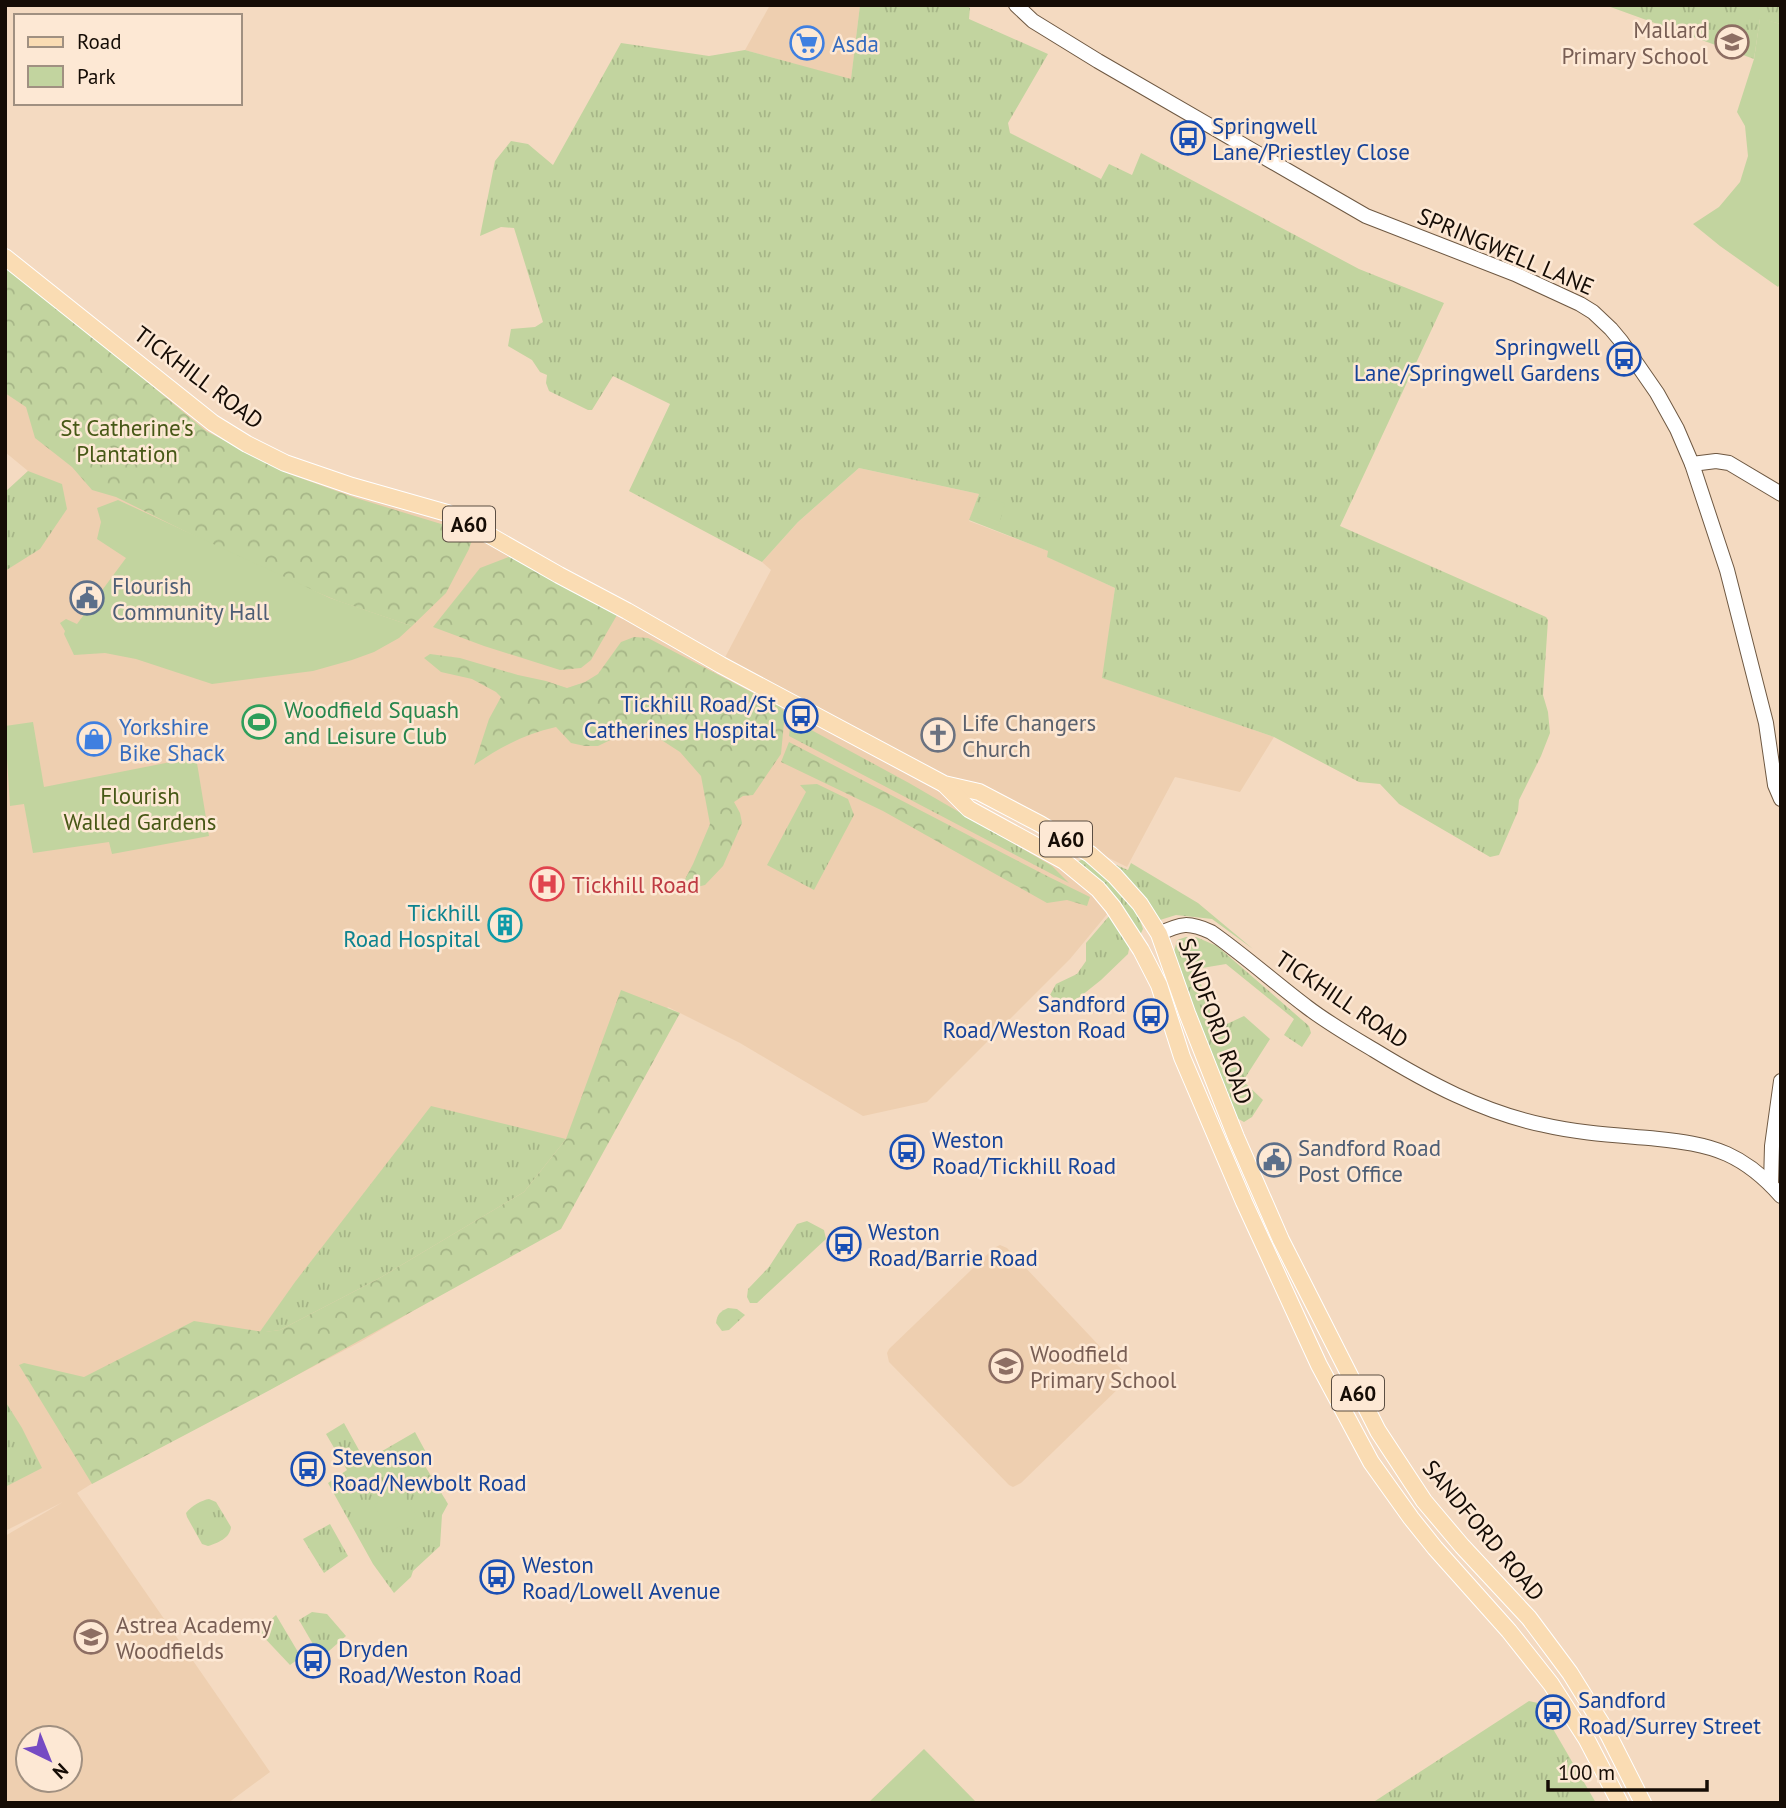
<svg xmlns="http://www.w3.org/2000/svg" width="1786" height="1808" font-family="'PT Sans',sans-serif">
	<defs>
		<pattern id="grass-tufts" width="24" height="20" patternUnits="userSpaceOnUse" patternTransform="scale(1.75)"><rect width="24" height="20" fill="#c2d49f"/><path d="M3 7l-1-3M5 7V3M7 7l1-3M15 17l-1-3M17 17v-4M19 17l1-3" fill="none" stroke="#a6b587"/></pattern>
		<pattern id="forest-crowns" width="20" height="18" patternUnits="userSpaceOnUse" patternTransform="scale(1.75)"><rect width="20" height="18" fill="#c2d49f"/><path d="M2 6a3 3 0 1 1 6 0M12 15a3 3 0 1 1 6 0" fill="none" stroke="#a6b587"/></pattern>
	</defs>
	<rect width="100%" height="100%" fill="#f4dac1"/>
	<g fill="#eecfb0" fill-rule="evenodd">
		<path d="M770,5h90l-9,75 -106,-30z"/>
		<path d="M5,257l242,187 200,69 274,152 50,-95 -9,-8 36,-40 61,-54 120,26 -10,27 80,30 -1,6 67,31 -12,90 171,59 -34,55 -65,-15 -48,90 -372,-185 309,179 49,46 -43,52 -143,143 -64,14 -123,-73 -72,-36 -35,57 -86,168 -185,109 -266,140 -19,12 193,279 -42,31h-223v-267l58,-34 -58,29v-1038l23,-22 -23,-19zM28,1738h42v42h-42z"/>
		<path d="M1000,1245l7,3 116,123 3,5 -3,8 -102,99 -8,4 -4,-2 -120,-123 -2,-9 2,-4 105,-101z"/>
	</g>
	<g fill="url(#grass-tufts)">
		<path d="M860,5h105l5,3 -1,11 79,35 -40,69 2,10 91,46 8,-15 23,11 9,-22 218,116 85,34 -104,223 206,91 2,3 -5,75 5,17 2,21 -9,23 -22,44 -1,11 -19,44 -9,2 -91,-53 -19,-20 -21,-2 -85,-45 -172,-59 13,-90 -68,-31 1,-6 -79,-31 10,-26 -120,-26 -61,54 -36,40 -133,-71 41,-87 -57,-28 -21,34h-4l-39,-19 -3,-8 1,-8 -7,-3 -8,-12 -24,-14 3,-17 24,-2 8,-5 -29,-94 -13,-1 -21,9 15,-75 16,-20 17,3 25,21 68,-122 88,13 36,-6 106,29z"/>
		<path d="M1605,5h176v19l-21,-5 -6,40z"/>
		<path d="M28,471l34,13 5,25 -27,40 -35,22v-79z"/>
		<path d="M791,719l118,64 143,83 17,17 -280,-147z"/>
		<path d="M817,784l31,15 6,16 -40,75 -47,-25 39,-73 -6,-7z"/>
		<path d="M1083,859h5c21,21 47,40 55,70l-3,6c-19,-31 -36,-49 -63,-73z"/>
		<path d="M1109,862l19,8 3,-7 67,40 55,46 -41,-30 -36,-4 -16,5 -7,-5z"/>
		<path d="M1110,915l20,29 -2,10 -27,26 -30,24 -15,-4 -6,-5 6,-11 21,-10 9,-13v-18z"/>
		<path d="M1186,937h10l21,9 92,80 2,7 -9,14 -18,-12 10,-16 -68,-55 -30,5 20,60 28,-13 26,23 -27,42 20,19 -11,17 -8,5 -11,-6 -59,-164 3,-12z"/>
		<path d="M431,1106l135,33 -42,53 -146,87 -98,51 -21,3 36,-51z"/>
		<path d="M807,1221l17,9 2,9 -69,64h-7l-3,-6 1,-8 21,-22 28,-43z"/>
		<path d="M728,1308l9,1 8,6 -16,15 -7,1 -6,-8c1,-9 5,-12 12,-15z"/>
		<path d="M5,1401l17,27 20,40 -37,19z"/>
		<path d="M344,1423l21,38 50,-29 13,24 -6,5 26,43 -6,11 -2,31 -27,25 -2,6 -17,16 -21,-29 -45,-81 19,-13 -21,-36z"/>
		<path d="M209,1499l7,3 15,25c-1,11 -13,16 -23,19l-6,-2 -15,-27 -1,-4c5,-7 16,-13 23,-14z"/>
		<path d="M330,1524l18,32 -24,17 -21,-34z"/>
		<path d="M312,1612l15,2 19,22 -25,22 -22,-38z"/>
		<path d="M276,1615l25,42 -11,8 -32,-34z"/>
		<path d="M1529,1701l9,2 58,100h-224z"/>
	</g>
	<g fill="url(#forest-crowns)">
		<path d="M5,266l51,40 150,125 83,43 67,24 118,36 -5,15 -23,44 -34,33 -74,-25 -75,-31 -147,-73 -24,-7 -20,-23 -37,-29 -9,-31 -21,-14z"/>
		<path d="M514,555l103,60 -26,45 -10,8 -21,2 -76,-24 -51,-19 47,-59z"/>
		<path d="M634,637l14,1 132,69 5,5 -4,42 -28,41 -10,1 -9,6 6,11 2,10 -19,43 -18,19 -12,3 -11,-3 11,-21 17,-40 -9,-48 -21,-24 -34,-22h-15l-33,16h-13l-14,-3 -15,-16c-31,7 -56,20 -82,38l15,-46 12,-22 -5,-5 -24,-13 -31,-7 -17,-14 6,-4 30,4 58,17 28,6 21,7 18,-6 13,-8 23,-32z"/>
		<path d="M789,742l258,134 43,21 -3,9 -20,-6 -20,3 -164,-92 -102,-49z"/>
		<path d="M621,990l59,23 -119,216 -291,161 -178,94 -73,-119 5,-2 60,14 110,-56 70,11 16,-2 98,-51 146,-87 42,-53z"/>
	</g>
	<g fill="#c2d49f">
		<path d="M1760,18l21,6v258l-3,5 -58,-41 -27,-22 26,-17 21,-25 8,-26 -3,-30 -8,-14 17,-53z"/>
		<path d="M983,497l22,6 -6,22 -22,-7z"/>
		<path d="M118,500l212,98 82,28 -13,12 -25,14 -22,8 -39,11 -101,13 -76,-25 -31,-6 -31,2 -10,-21 1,-3 -5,-8 6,-4 11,5 49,-66 -29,-19 4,-17 -4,-14z"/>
		<path d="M33,722l11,65 152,-30 13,79 -97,18 -3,-12 -76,11 -9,-49 -14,2 -5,-80z"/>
		<path d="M401,1489l16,28 -28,15 -15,-27z"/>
		<path d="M924,1749l53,54h-109z"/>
	</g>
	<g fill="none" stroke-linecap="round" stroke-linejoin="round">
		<defs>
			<g id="secondary">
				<path d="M1016,5l17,16 65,40 268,155 149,58 65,30 13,8 18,17 10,12 36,52 20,36 15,35 35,106 39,153 9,62 6,14"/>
				<path d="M1692,464l24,-3 13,2 52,31"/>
				<path d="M1159,934c22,-11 30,-12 52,-2 33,23 64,51 96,75 21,16 45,30 67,43 54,33 108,62 170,75 34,8 70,10 105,13 27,3 53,5 78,16 20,9 39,25 54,42"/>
				<path d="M1771,1184l1,-38 9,-65"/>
			</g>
			<g id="primary">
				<path d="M5,257l208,166 34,21 38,19 67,23 95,27 35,18 77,44 68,36 94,54 223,119 35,8 61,32 50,30 25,22 25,28 19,30 28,79 49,124 45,103 97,191 46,70 38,45 67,72 41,55 38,61 35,69"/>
				<path d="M945,785l24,24 95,52 34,28 15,18 28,43 18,35 23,72 62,145 75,163 52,97 40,56 24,30 74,83 42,53 36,56 33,63"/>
			</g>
		</defs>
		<use href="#secondary" stroke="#6e5842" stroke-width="16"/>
		<use href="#primary" stroke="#fff" stroke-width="18"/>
		<use href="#secondary" stroke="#fff" stroke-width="14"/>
		<use href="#primary" stroke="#fadcb3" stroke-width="16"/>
	</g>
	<defs>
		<symbol id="school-ring" viewBox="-11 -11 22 22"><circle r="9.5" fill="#fde8d4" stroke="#8d6e63" stroke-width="1.5"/><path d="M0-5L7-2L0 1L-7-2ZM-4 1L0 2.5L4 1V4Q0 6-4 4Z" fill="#8d6e63"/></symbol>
		<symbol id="supermarket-ring" viewBox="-11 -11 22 22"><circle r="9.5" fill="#fde8d4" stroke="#3f7fe0" stroke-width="1.5"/><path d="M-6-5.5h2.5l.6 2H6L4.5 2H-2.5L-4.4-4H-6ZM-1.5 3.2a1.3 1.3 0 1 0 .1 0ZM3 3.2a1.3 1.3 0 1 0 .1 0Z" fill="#3f7fe0"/></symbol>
		<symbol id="bus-ring" viewBox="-11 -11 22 22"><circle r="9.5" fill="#fde8d4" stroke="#1a4fb4" stroke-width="1.5"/><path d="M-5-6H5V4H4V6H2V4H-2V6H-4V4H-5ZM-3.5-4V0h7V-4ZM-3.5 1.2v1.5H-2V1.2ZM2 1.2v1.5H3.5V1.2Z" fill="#1a4fb4"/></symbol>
		<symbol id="civic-ring" viewBox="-11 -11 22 22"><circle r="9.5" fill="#fde8d4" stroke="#5c6f8a" stroke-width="1.5"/><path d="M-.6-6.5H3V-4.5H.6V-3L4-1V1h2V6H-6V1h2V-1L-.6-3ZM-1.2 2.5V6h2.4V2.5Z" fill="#5c6f8a"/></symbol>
		<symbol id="stadium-ring" viewBox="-11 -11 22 22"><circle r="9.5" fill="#fde8d4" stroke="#2e9e5b" stroke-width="1.5"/><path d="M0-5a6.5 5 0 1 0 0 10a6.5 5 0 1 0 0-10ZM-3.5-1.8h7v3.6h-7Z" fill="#2e9e5b"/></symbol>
		<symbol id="church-ring" viewBox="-11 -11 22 22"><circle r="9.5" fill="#fde8d4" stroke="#6b7280" stroke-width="1.5"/><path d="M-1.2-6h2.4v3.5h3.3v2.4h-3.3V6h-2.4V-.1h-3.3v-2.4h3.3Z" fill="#6b7280"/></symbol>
		<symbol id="shop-ring" viewBox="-11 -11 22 22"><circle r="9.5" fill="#fde8d4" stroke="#3f7fe0" stroke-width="1.5"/><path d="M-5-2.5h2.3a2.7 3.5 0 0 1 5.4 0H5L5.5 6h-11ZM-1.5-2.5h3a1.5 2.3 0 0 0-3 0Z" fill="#3f7fe0"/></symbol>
		<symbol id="hospital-ring" viewBox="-11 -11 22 22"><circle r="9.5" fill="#fde8d4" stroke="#e0444e" stroke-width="1.5"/><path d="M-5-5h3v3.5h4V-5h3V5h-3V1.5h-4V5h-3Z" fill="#e0444e"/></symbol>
		<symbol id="building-ring" viewBox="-11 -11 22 22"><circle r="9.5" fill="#fde8d4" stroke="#0f9aa8" stroke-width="1.5"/><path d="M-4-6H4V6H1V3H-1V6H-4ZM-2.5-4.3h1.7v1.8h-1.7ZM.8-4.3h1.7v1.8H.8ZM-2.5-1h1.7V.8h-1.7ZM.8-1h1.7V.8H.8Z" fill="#0f9aa8"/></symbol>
	</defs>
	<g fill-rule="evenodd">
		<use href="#school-ring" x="1713" y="23" width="38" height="38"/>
		<use href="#supermarket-ring" x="788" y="24" width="38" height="38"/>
		<use href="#bus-ring" x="1169" y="119" width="38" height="38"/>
		<use href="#bus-ring" x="1605" y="340" width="38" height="38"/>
		<use href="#civic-ring" x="68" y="579" width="38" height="38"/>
		<use href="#bus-ring" x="782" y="697" width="38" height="38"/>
		<use href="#stadium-ring" x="240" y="703" width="38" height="38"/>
		<use href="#church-ring" x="919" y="716" width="38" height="38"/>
		<use href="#shop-ring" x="75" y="720" width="38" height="38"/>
		<use href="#hospital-ring" x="528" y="865" width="38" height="38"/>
		<use href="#building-ring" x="486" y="906" width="38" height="38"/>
		<use href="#bus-ring" x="1132" y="997" width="38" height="38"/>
		<use href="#bus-ring" x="888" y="1133" width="38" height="38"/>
		<use href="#civic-ring" x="1255" y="1141" width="38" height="38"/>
		<use href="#bus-ring" x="825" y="1225" width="38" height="38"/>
		<use href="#school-ring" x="987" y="1347" width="38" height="38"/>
		<use href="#bus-ring" x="289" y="1450" width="38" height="38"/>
		<use href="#bus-ring" x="478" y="1558" width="38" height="38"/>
		<use href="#school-ring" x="72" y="1618" width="38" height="38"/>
		<use href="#bus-ring" x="294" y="1642" width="38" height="38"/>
		<use href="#bus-ring" x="1534" y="1693" width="38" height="38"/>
	</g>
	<g text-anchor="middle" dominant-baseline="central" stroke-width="5" stroke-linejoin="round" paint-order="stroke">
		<g fill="#fde8d4" stroke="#5b4e43" stroke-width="2">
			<rect x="443" y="506.5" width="52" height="35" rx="5"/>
			<rect x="1040" y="821.5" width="52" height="35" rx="5"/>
			<rect x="1332" y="1375.5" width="52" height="35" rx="5"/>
		</g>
		<g font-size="21" font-weight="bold" fill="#150c05">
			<text x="469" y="524">A60</text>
			<text x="1066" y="839">A60</text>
			<text x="1358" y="1393">A60</text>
		</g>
		<g font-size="23" fill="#785e54" stroke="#fde8d4" text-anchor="start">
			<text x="1708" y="29" text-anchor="end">Mallard<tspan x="1708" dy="26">Primary School</tspan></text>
			<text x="1030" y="1353">Woodfield<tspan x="1030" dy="26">Primary School</tspan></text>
			<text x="116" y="1624">Astrea Academy<tspan x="116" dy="26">Woodfields</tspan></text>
		</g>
		<g font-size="23" fill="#366cbe" stroke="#fde8d4" text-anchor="start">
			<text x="832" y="43">Asda</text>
			<text x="119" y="726">Yorkshire<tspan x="119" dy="26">Bike Shack</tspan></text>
		</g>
		<g font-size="23" fill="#164399" stroke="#fde8d4" text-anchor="start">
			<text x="1212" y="125">Springwell<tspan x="1212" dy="26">Lane/Priestley Close</tspan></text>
			<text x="1600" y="346" text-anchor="end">Springwell<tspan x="1600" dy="26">Lane/Springwell Gardens</tspan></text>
			<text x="776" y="703" text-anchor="end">Tickhill Road/St<tspan x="776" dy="26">Catherines Hospital</tspan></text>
			<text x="1126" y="1003" text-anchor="end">Sandford<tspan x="1126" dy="26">Road/Weston Road</tspan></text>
			<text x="932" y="1139">Weston<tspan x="932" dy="26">Road/Tickhill Road</tspan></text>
			<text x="868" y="1231">Weston<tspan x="868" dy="26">Road/Barrie Road</tspan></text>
			<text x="332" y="1456">Stevenson<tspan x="332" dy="26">Road/Newbolt Road</tspan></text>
			<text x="522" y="1564">Weston<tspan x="522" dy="26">Road/Lowell Avenue</tspan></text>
			<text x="338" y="1648">Dryden<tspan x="338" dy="26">Road/Weston Road</tspan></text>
			<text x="1578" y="1699">Sandford<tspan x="1578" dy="26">Road/Surrey Street</tspan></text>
		</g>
		<g font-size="23" fill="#150c05" stroke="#fde8d4">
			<text transform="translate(1506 251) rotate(23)">SPRINGWELL LANE</text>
			<text transform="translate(199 377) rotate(37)">TICKHILL ROAD</text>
			<text transform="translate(1342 999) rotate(34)">TICKHILL ROAD</text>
			<text transform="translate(1216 1021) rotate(70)">SANDFORD ROAD</text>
			<text transform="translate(1484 1530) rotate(50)">SANDFORD ROAD</text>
		</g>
		<g font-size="23" fill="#475816" stroke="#fde8d4">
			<text x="127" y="427">St Catherine's<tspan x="127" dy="26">Plantation</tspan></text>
			<text x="140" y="795">Flourish<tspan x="140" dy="26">Walled Gardens</tspan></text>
		</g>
		<g font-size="23" fill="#4e5e75" stroke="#fde8d4" text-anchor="start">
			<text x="112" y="585">Flourish<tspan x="112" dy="26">Community Hall</tspan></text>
			<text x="1298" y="1147">Sandford Road<tspan x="1298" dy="26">Post Office</tspan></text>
		</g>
		<g font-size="23" fill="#27864d" stroke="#fde8d4" text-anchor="start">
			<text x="284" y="709">Woodfield Squash<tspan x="284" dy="26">and Leisure Club</tspan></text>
		</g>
		<g font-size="23" fill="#5b616d" stroke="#fde8d4" text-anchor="start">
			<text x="962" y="722">Life Changers<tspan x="962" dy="26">Church</tspan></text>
		</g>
		<g font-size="23" fill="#be3a42" stroke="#fde8d4" text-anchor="start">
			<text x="572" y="884">Tickhill Road</text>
		</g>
		<g font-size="23" fill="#0d838f" stroke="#fde8d4" text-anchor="end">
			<text x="480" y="912">Tickhill<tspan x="480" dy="26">Road Hospital</tspan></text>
		</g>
	</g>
	<rect width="1786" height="1808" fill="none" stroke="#150c05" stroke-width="14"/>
	<rect x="14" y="14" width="228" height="91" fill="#fde8d4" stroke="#a09081" stroke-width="2"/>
	<rect x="28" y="37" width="35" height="10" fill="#fadcb3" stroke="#a09081" stroke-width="2"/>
	<text x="77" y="49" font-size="21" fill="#150c05">Road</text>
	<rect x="28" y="66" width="35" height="21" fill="#c2d49f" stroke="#a09081" stroke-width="2"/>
	<text x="77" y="84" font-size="21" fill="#150c05">Park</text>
	<g transform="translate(49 1759) rotate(137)"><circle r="33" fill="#fde8d4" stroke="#a09081" stroke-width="2"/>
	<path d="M0-5L12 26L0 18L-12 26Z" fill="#764bc3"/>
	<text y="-10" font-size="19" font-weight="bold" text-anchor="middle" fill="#150c05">N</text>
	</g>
	<path d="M1548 1780v10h159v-10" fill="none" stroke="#150c05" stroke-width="3.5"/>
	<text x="1558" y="1780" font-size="21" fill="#150c05" stroke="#fde8d4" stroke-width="5" paint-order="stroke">100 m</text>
</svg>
